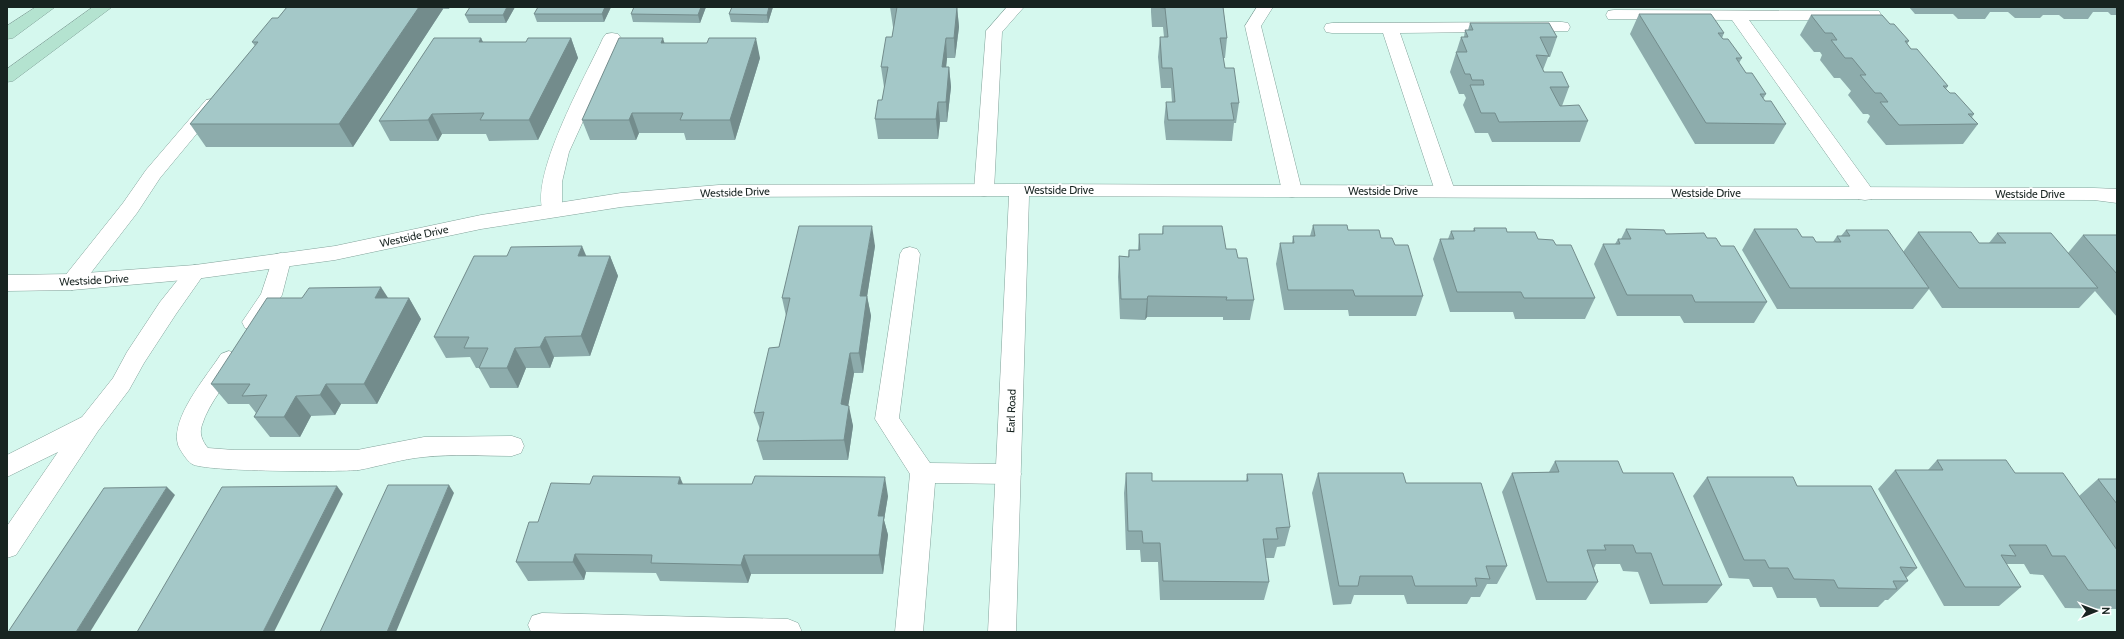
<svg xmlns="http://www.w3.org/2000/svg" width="2124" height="639" font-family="Cabin,sans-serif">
	<rect width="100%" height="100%" fill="#d5f8ee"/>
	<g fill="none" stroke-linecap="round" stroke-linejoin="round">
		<defs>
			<g id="lane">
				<path d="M1007,7h17l-22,25 -8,158 -3,5 -7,1 -7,-1 -3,-5 12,-159z"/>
				<path d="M1257,7h16l-12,19 41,165 -3,5 -7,1 -7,-1 -3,-5 -37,-165z"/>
				<path d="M1614,10l265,1 2,4 -2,4 -6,1h-124l123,169 3,5 -3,5 -7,1 -7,-1 -126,-179 -124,-1 -2,-4 2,-4z"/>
				<path d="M1562,22l6,1 2,4 -2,4 -168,2 55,158 -3,5 -7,1 -7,-1 -3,-5 -52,-158h-51l-6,-1 -2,-4 2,-4 6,-1z"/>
				<path d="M612,33l6,1 3,4 -52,114 -7,30v28l-3,5 -7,2 -7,-2c-20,-33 43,-143 58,-177l3,-4z"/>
				<path d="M212,99l6,1 3,4 -3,4 -58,70 -23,35 -57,74 -8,3 -8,-3 -3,-5 3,-5 59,-74 23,-33 60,-70z"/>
				<path d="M910,247l7,2 3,5 -21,164 31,45 79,1 9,3 3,7 -3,7 -9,3 -74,-1 -12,149h-28l15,-158 -35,-55 25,-165 3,-5z"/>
				<path d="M281,253l7,2 3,5 -9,35 -21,33 -8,2 -8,-2 -3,-6 19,-28 13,-39z"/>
				<path d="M195,265l7,2 4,5 -4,5 -26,37 -32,49 -15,27 -31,41 -82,124 -9,3v-32l51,-74 -51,25v-22l75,-38 31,-39 14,-26 33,-50 28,-35z"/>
				<path d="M229,351l8,3 3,6c-11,21 -31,42 -38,65 -3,8 0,16 6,23l26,2h123l67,-13 88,-1 9,3 3,7 -3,7 -9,3c-29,0 -59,-2 -88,1 -22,2 -44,9 -65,13 -19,2 -155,2 -167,-6 -5,-3 -12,-14 -14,-19 -8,-27 29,-69 43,-91z"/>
				<path d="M542,613l246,6 10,4 4,9h-271l-3,-7 4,-9z"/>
			</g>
			<path id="street" d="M1019,184l1075,4 23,1v14l-23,-3 -1065,-4 -13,436h-28l21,-436 -290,1 -98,10 -140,22 -146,31 -140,19 -123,11 -65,1v-16l65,-1 123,-9 140,-19 146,-31 140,-22 98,-8z"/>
			<g id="secondary">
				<path d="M36,7h19l-42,31 -6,1v-13z"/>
				<path d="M93,7h19l-99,74 -6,1v-13z"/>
			</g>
		</defs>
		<use href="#lane" stroke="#83a39b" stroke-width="1"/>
		<use href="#street" stroke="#83a39b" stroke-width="1"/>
		<use href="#secondary" stroke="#83a39b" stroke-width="1"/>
		<use href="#lane" fill="#fff" fill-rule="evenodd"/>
		<use href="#street" fill="#fff" fill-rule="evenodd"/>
		<use href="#secondary" fill="#b4e3d0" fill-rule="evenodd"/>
	</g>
	<g fill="#8dacac">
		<path d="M287,7h163l-1,2h-6l-90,138h-147l-16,-23 65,-78 -3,-4 26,-24z"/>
		<path d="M470,7h45l-9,16h-37l-4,-8z"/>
		<path d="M538,7h73l-7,15h-67l-3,-8z"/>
		<path d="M706,7l-6,16 -67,-1 -2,-8z"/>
		<path d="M732,7h41l-5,16 -37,-1 -2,-8z"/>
		<path d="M890,7h67l2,20 -4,31h-8l-1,9h3l2,20 -4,35h-7l-2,17h-60l-3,-20 7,-19 3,-13h-1l-3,-20 11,-30 2,-10h-1z"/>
		<path d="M1151,7h72l4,31 -2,20h-2l2,10 14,35 -3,20h-2l-2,18 -66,-1 -2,-18 2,-20h6l-1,-14h-10l-3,-31 2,-20h4l-1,-10h-11l-1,-15z"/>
		<path d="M1909,7h208v8h-6l-3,-3h-15l-5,7h-24l-5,-4h-16l-3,3h-25l-7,-6h-18l-5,7h-27l-5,-5h-38z"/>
		<path d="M1639,14l85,19 -2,5 20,20 -3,5 7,10 20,21 -3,5 23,25 -12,20h-79l-65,-110z"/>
		<path d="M1811,15l79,9 19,17 -2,3 4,5 37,37 -2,3 4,4 24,21 -2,3 6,7 -15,20 -77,1 -19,-23 3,-6 -2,-2h-5l-15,-19 3,-4 -11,-13h-6l-14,-18 2,-5 -2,-3h-6l-14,-17z"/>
		<path d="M1470,23l87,14 -7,20h-2l-5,13 1,2 25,15 -7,19 26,15 -8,21h-88l-4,-9h-13l-12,-28 3,-7 -2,-4h-5l-9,-22 11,-35h3l1,-7h3z"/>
		<path d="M481,38l2,4h43l45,-4 7,20 -40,82 -49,1 -3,-7h-44l-4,7h-48l-11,-20z"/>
		<path d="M665,43l95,15 -25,82h-49l-2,-7h-45l-3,7h-46l-8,-20z"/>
		<path d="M1313,225l35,5 33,8 14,7 28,51 -7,20h-67l-1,-6h-64l-8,-46 4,-21h12l1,-7h17z"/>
		<path d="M1163,226l63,23 12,9 16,42 -4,20h-27v-3h-76l-2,3 -25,-1 -2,-42 1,-21 9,1 1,-7h9l1,-16h23z"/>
		<path d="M1474,228l33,4 31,7 18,6 39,53 -10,21h-70l-2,-7h-63l-17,-53 7,-20h8l3,-8h22z"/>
		<path d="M1626,229l81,9 14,8 46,56 -13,21h-70l-4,-7h-63l-23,-52 9,-20h12l3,-5h3z"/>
		<path d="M1754,229l48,8 14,5h17l4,-6h4l5,-6 57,22 15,-20 61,11h10l8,-10 71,20 15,-18h34v82l-22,-26 -16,17h-137l-13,-19 -16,20h-136l-35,-59z"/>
		<path d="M875,246l-8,50 4,20 -8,57h-9l-6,33 5,20 -5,34h-85l-6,-19 3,-12 -6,-16 25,-66 7,-31 -4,-18z"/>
		<path d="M586,256h24l8,20 -28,80 -36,1 -4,11h-24l-8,20h-28l-11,-20h-3l-6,-11 -24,1 -12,-21z"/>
		<path d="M388,298h21l12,21 -44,85h-36l-6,11 -24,1 -11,21h-30l-16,-20 2,-4 -7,-9h-21l-17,-20z"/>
		<path d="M1937,460l78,13 64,23 19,-17h19v130l-52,-1 -22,-33 -13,-1 -6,-10h-18l15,23 -22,19h-55l-66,-117 17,-19h33z"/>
		<path d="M1555,461l68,12 99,112 -15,18 -57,1 -12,-32 -15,-1 -3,-7h-24l-2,4 4,14 -12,18h-50l-34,-108 10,-19 37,-1z"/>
		<path d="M1126,473l26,8h94l1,-7 43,53 -5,19 -8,1 -3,11h-9l4,24 -5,18h-104l-2,-38h-17l-1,-12h-14l-2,-57z"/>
		<path d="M1318,473l88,10 101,83 -10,18h-10l-7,13h-9l-4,7h-60l-3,-9h-50l-3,9 -18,1 -21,-112z"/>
		<path d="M1707,477l90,9 120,82 -11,10 2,3 -20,19h-3l-7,7h-58l-4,-9h-39l-5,-11h-19l-4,-8 -20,-1 -36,-82z"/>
		<path d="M590,484h93l205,12 -4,24 4,15 -5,39h-132l-3,9 -88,-2 -4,-8 -70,-1 -2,8 -56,1 -12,-19 22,-40z"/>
	</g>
	<g fill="#738c8c">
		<path d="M419,7h23l1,2 -90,138 -14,-23z"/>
		<path d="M507,7h8l-9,16 -3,-8z"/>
		<path d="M605,7h6l-7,15 -2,-8z"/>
		<path d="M701,7h5l-6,16 -2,-8z"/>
		<path d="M769,7h4l-5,16 -1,-8z"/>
		<path d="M957,7l2,20 -4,31 -1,-20z"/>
		<path d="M481,38l9,20 -11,-16z"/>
		<path d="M571,38l7,20 -40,82 -9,-20z"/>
		<path d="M663,38l6,20 -8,-15z"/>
		<path d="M756,38l4,20 -25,82 -5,-20z"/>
		<path d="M946,38l1,20 -3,29 -2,-20z"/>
		<path d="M949,67l2,20 -4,35 -1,-20z"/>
		<path d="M938,102l2,20 -2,17 -2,-20z"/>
		<path d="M632,113l7,20 -3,7 -7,-20z"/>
		<path d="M432,114l10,20 -4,7 -10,-21z"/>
		<path d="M872,226l3,20 -11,70 -4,-20z"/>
		<path d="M582,246l9,21 -13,-11z"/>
		<path d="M610,256l8,20 -28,80 -9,-20z"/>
		<path d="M381,287l13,20 -19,-9z"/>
		<path d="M867,296l4,20 -8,57 -4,-20z"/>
		<path d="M1148,296l-1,21 -2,3 2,-21z"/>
		<path d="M409,298l12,21 -44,85 -13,-20z"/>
		<path d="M545,337l9,20 -4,11 -10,-21z"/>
		<path d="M515,348l11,20 -8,20 -11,-20z"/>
		<path d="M850,353l4,20 -9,51 -4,-20z"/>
		<path d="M326,384l15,20 -6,11 -15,-20z"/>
		<path d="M296,396l15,20 -11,21 -16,-20z"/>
		<path d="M849,406l4,20 -5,34 -4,-20z"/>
		<path d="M680,477l8,19 -10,-12z"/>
		<path d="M885,477l3,19 -4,24 4,15 -5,39 -4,-19 -1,-39z"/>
		<path d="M449,485l5,8 -58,139h-9z"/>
		<path d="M337,486l6,8 -69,138h-11z"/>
		<path d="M167,487l8,8 -85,137h-14z"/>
		<path d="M575,554l11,18 -2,8 -11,-18z"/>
		<path d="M744,555l7,19 -3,9 -7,-18z"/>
	</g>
	<g fill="#a4c8c8" stroke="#738c8c">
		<path d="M287,7h132l-80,117h-149l68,-82h-6l20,-24h6z"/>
		<path d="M470,7h37l-4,8h-38z"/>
		<path d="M538,7h67l-3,7h-68z"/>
		<path d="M634,7h67l-3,8 -67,-1z"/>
		<path d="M732,7h37l-2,8 -38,-1z"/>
		<path d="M892,7h65l-3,31h-8l-4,29h7l-3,35h-8l-2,17h-61l3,-19h4l6,-33h-7l5,-30h6l5,-30z"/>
		<path d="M1154,7h69l4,31h-7l5,30h9l5,35h-8l3,17h-66l-2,-18h9l-3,-34h-10l-2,-31h8l-3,-29z"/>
		<path d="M1639,14h72l13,19h-6l5,6h5l14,19h-6l10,15h6l14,21h-6l5,7h6l15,23 -80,-1z"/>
		<path d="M1811,15h71l8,9h4l15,17h-4l6,8h6l31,37h-5l7,7h5l19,21h-6l10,10 -79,1 -19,-23h8l-7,-9h-6l-15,-18h6l-14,-17h-7l-14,-18h6l-5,-7h-7z"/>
		<path d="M1470,23h79l8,14h-17l9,19 -13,-1 8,17h18l7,15h-19l10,19 19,-1 9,16 -89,1 -4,-9h-14l-11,-28h14l-1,-5h-11l-2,-6h-5l-9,-22h11l-6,-15h7l-3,-7h8z"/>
		<path d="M434,38h47l-2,4h47l2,-4h43l-42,82h-49l4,-7 -52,1 -4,6 -49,1z"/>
		<path d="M619,38h44l-2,5h46l2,-5h47l-26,82h-50l3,-7h-51l-3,7h-47z"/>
		<path d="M1313,225h34l1,5h31l2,8h11l3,7h13l15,51h-68l-2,-6h-65l-8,-47h14l-1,-7h22z"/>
		<path d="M799,226h73l-12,70h7l-8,57h-9l-9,51 8,2 -5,34 -87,1 7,-29 -10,1 15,-65 10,-1 11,-49h-8z"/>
		<path d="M1163,226h59l4,23h10l2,9h9l7,42h-28l1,-3 -79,-1 -1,3h-26l-2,-43 10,1v-7h11l-1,-16h24z"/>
		<path d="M1474,228h32l1,4h28l3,7 15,1 3,5h15l24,53h-71l-3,-6h-64l-17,-53h14l-3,-8h24z"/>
		<path d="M1626,229l38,1 2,4 38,-1 3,5h9l5,8h13l33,56h-72l-3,-7h-65l-24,-51h17l-2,-5h13z"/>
		<path d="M1754,229h43l5,8h11l3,5h25l-4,-6h13l-4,-6h42l41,58h-139z"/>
		<path d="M1918,232h53l8,11h27l-9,-10h54l47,55h-139z"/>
		<path d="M2083,235h34v39z"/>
		<path d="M582,246l-4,10h32l-29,80 -36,1 -5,10 -25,1 -8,20h-28l9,-20h-24l5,-11h-35l40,-81h33l4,-9z"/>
		<path d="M381,287l-6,11h34l-45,86h-38l-6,11 -24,1 -12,21h-30l13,-22 -25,1 8,-12h-39l56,-86h35l7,-10z"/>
		<path d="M1937,460h69l9,13h48l54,77v40h-29l-23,-34h-13l-6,-11h-37l7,11 -15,-1 20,32h-56l-70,-117h48z"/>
		<path d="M1555,461h63l5,12h50l49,112h-59l-12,-32h-15l-3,-8h-29l2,5h-19l11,32h-51l-35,-109 47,-1z"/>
		<path d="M1126,473h26v8h96l-1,-7h35l8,53 -14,1 2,11h-15l6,43 -106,-1 -3,-38h-17l-1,-12h-14z"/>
		<path d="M1318,473h85l3,10h75l26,83h-21l4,13 -15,-1 2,8h-62l-3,-10h-52l-2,10h-19z"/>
		<path d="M593,476l87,1 -2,7h74l3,-8 130,1 -7,39h6l-5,39h-135l-3,10 -90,-2 1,-8 -77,-1 -2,8h-57l13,-40h9l13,-39 39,1z"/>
		<path d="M1707,477h86l4,9h74l46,82 -17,-1 8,14h-15l4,8 -59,-1 -4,-8 -40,-1 -6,-11h-19l-4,-8h-21z"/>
		<path d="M2098,479h19v25z"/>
		<path d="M388,485h61l-62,147h-67z"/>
		<path d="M337,486l-74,146h-126l85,-145z"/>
		<path d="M167,487l-91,145h-68l96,-144z"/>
	</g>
	<g text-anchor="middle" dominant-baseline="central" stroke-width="3.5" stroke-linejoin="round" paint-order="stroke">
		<g font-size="11" fill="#182421" stroke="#fff">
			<text x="1059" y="190">Westside Drive</text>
			<text x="1383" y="191">Westside Drive</text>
			<text transform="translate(735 192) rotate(-2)">Westside Drive</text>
			<text x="1706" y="193">Westside Drive</text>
			<text x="2030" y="194">Westside Drive</text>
			<text transform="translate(414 236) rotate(-12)">Westside Drive</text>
			<text transform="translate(94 280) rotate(-3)">Westside Drive</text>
			<text transform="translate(1011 411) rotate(-88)">Earl Road</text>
		</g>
	</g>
	<rect width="2124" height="639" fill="none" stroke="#182421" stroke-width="16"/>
	<g transform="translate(2096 611) rotate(89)" stroke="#ffffff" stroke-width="3" paint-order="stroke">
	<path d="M0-3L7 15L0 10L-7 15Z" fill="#182421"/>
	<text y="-6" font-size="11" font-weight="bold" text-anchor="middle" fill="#182421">N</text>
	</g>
</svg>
